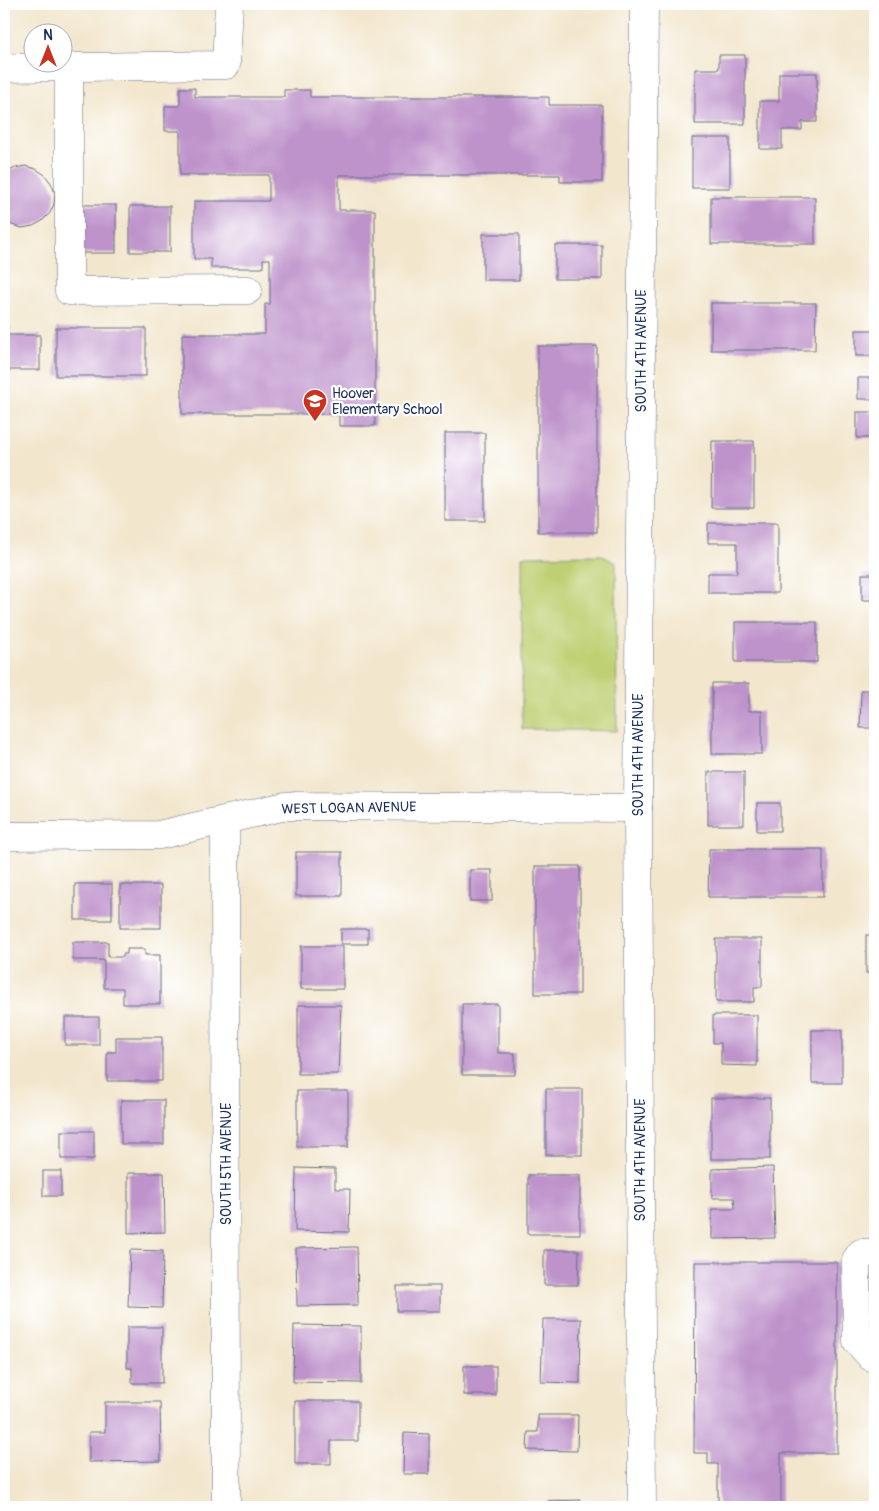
<svg xmlns="http://www.w3.org/2000/svg" width="879" height="1511" font-family="Pangolin,sans-serif">
	<rect width="100%" height="100%" fill="#fff"/>
	<filter id="ink" filterUnits="userSpaceOnUse"><feTurbulence type="fractalNoise" baseFrequency=".02" numOctaves="2"/><feDisplacementMap in="SourceGraphic" scale="10" xChannelSelector="R" yChannelSelector="G"/><feConvolveMatrix kernelMatrix="1 2 1 2 8 2 1 2 1" color-interpolation-filters="sRGB"/></filter>
	<filter id="wash" filterUnits="userSpaceOnUse"><feTurbulence type="fractalNoise" baseFrequency=".0096" numOctaves="4" result="noise"/><feDisplacementMap in="SourceGraphic" scale="20" xChannelSelector="R" yChannelSelector="G"/><feGaussianBlur stdDeviation="1.12" result="paint"/><feColorMatrix in="noise" values="0 0 0 0 0 0 0 0 0 0 0 0 0 0 0 0 0 1.4 0 .05"/><feComposite in="paint" operator="in"/></filter>
	<g filter="url(#wash)">
		<rect width="100%" height="100%" fill="#f2e6cc"/>
		<path fill="#bed073" stroke="#6c8068" d="M601,555l15,8 1,168 -95,-2v-173z"/>
		<g id="blocks">
			<g fill="#be93cb">
				<path d="M719,55h26v69h-50v-55h24z"/>
				<path d="M779,73h38v49h-15v8h-20v19h-22v-48h19z"/>
				<path d="M180,88h15v9h89v-7h26v7h239v8h53v77h-42v-7h-221v35h36v216h-36v-12h-157v-80h83v-30h5v-45h-7v9h-52v-9h-17v-58h75v-26h-89v-44h-15v-25h15z"/>
				<rect x="692" y="138" width="38" height="50"/>
				<path d="M25,166l11,3 9,6 6,8 4,10 -1,11 -4,9 -8,8 -9,5 -11,2 -10,-3 -8,-5v-46l11,-6z"/>
				<rect x="711" y="197" width="104" height="47"/>
				<rect x="80" y="205" width="36" height="48"/>
				<rect x="130" y="206" width="40" height="46"/>
				<rect x="483" y="234" width="36" height="46"/>
				<rect x="555" y="245" width="47" height="34"/>
				<path d="M711,303h105l-1,47h-104z"/>
				<path d="M4,325h4v10h32v35h-36z"/>
				<rect x="56" y="328" width="90" height="48"/>
				<rect x="856" y="330" width="19" height="26"/>
				<rect x="538" y="346" width="59" height="186"/>
				<rect x="858" y="378" width="17" height="21"/>
				<rect x="857" y="412" width="18" height="26"/>
				<rect x="445" y="433" width="40" height="88"/>
				<path d="M712,441h42v67h-43z"/>
				<path d="M708,523h70v70h-70v-20h29v-30h-29z"/>
				<rect x="862" y="574" width="13" height="26"/>
				<rect x="735" y="622" width="82" height="40"/>
				<path d="M712,683h37v28h13v43h-50z"/>
				<path d="M861,690h14v38h-15z"/>
				<rect x="708" y="772" width="36" height="53"/>
				<rect x="757" y="803" width="23" height="28"/>
				<path d="M709,849h114v48h-115z"/>
				<rect x="296" y="852" width="46" height="44"/>
				<rect x="535" y="866" width="45" height="128"/>
				<rect x="470" y="870" width="22" height="31"/>
				<rect x="75" y="884" width="37" height="36"/>
				<rect x="120" y="885" width="41" height="43"/>
				<rect x="341" y="929" width="27" height="15"/>
				<rect x="866" y="935" width="9" height="38"/>
				<path d="M716,939h46v48h-8v15h-38z"/>
				<path d="M73,942h35v15h15v-3h4v-5h18v6h15v49h-37v-16h-19v-28h-31z"/>
				<rect x="301" y="946" width="42" height="43"/>
				<path d="M462,1004h36v49h17v22h-53z"/>
				<path d="M298,1005h43l-3,69h-40z"/>
				<path d="M713,1015h44v51l-36,-1v-22h-8z"/>
				<rect x="65" y="1017" width="34" height="28"/>
				<rect x="812" y="1030" width="30" height="53"/>
				<path d="M116,1037h46v44h-55v-29h9z"/>
				<rect x="546" y="1089" width="36" height="66"/>
				<rect x="297" y="1091" width="51" height="56"/>
				<rect x="711" y="1098" width="59" height="61"/>
				<rect x="121" y="1100" width="43" height="44"/>
				<rect x="61" y="1131" width="33" height="28"/>
				<path d="M773,1167l2,71 -63,1v-30h23l-1,-11h-22v-29z"/>
				<path d="M296,1168l39,1v20h15l-1,43 -54,-1z"/>
				<rect x="43" y="1171" width="18" height="25"/>
				<path d="M128,1173h36l1,59 -37,1z"/>
				<rect x="528" y="1175" width="52" height="59"/>
				<path d="M357,1247l1,58 -61,1 -1,-58z"/>
				<path d="M130,1250l33,1 -1,57 -34,-1z"/>
				<path d="M544,1250h35l-1,35h-34z"/>
				<path d="M695,1262h142v191h-56v54h-63v-43h-10v-11h-14z"/>
				<rect x="873" y="1267" width="2" height="56"/>
				<rect x="397" y="1286" width="43" height="25"/>
				<path d="M543,1319h38l-1,64 -39,-1z"/>
				<path d="M294,1325l67,1v57l-68,-1z"/>
				<path d="M127,1327h35v56h-30v-15h-5z"/>
				<rect x="464" y="1366" width="32" height="29"/>
				<path d="M295,1401h63v40h-27v23h-36z"/>
				<path d="M105,1402h55l1,59 -72,1v-30h16z"/>
				<path d="M538,1415h40l-1,36 -50,-1 1,-18h10z"/>
				<path d="M404,1433l25,1v40h-26z"/>
				<path d="M581,1500v7h-33v-6z"/>
			</g>
		</g>
	</g>
	<g filter="url(#ink)">
		<use href="#blocks" fill-opacity="0" stroke="#666f84" stroke-width="1"/>
		<g fill="none" stroke-linecap="round" stroke-linejoin="round">
			<defs>
				<g id="minor">
					<path d="M69,67v224l179,-1"/>
					<path d="M4,68l222,-3 3,-61"/>
					<path d="M225,822l1,685"/>
					<path d="M4,836l155,-1 127,-29 352,2"/>
					<path d="M871,1357l-14,-16 -1,-81 5,-7h14"/>
					<path d="M642,1507l-4,-699 6,-804"/>
				</g>
			</defs>
			<use href="#minor" stroke="#666f84" stroke-width="29"/>
			<use href="#minor" stroke="#fff" stroke-width="28"/>
		</g>
	</g>
	<defs>
		<symbol id="school-pin" viewBox="-11 -11 22 30"><path d="M0 17L-7.5 6A9.5 9.5 0 1 1 7.5 6Z" fill="#c8321e" stroke="#fff"/><path d="M0-5L7-2L0 1L-7-2ZM-4 1L0 2.5L4 1V4Q0 6-4 4Z" fill="#fff"/></symbol>
	</defs>
	<g fill-rule="evenodd">
		<use href="#school-pin" x="301" y="387" width="28" height="38"/>
	</g>
	<g text-anchor="middle" dominant-baseline="central" stroke-width="4.5" stroke-linejoin="round" paint-order="stroke">
		<g font-size="14" fill="#1b2f5e" stroke="#fff">
			<text transform="translate(641 351) rotate(-90)">SOUTH 4TH AVENUE</text>
			<text transform="translate(638 755) rotate(-90)">SOUTH 4TH AVENUE</text>
			<text transform="translate(349 808) rotate(-1)">WEST LOGAN AVENUE</text>
			<text transform="translate(640 1160) rotate(-90)">SOUTH 4TH AVENUE</text>
			<text transform="translate(226 1164) rotate(-90)">SOUTH 5TH AVENUE</text>
		</g>
		<g font-size="14" fill="#1b2f5e" stroke="#fff" text-anchor="start">
			<text x="332" y="393">Hoover<tspan x="332" dy="16">Elementary School</tspan></text>
		</g>
	</g>
	<rect width="879" height="1511" fill="none" stroke="#fff" stroke-width="20"/>
	<g transform="translate(48 48)"><circle r="24" fill="#ffffff" stroke="#a4acbf"/>
	<path d="M0-4L9 19L0 12L-9 19Z" fill="#c8321e"/>
	<text y="-8" font-size="14" font-weight="bold" text-anchor="middle" fill="#1b2f5e">N</text>
	</g>
</svg>
